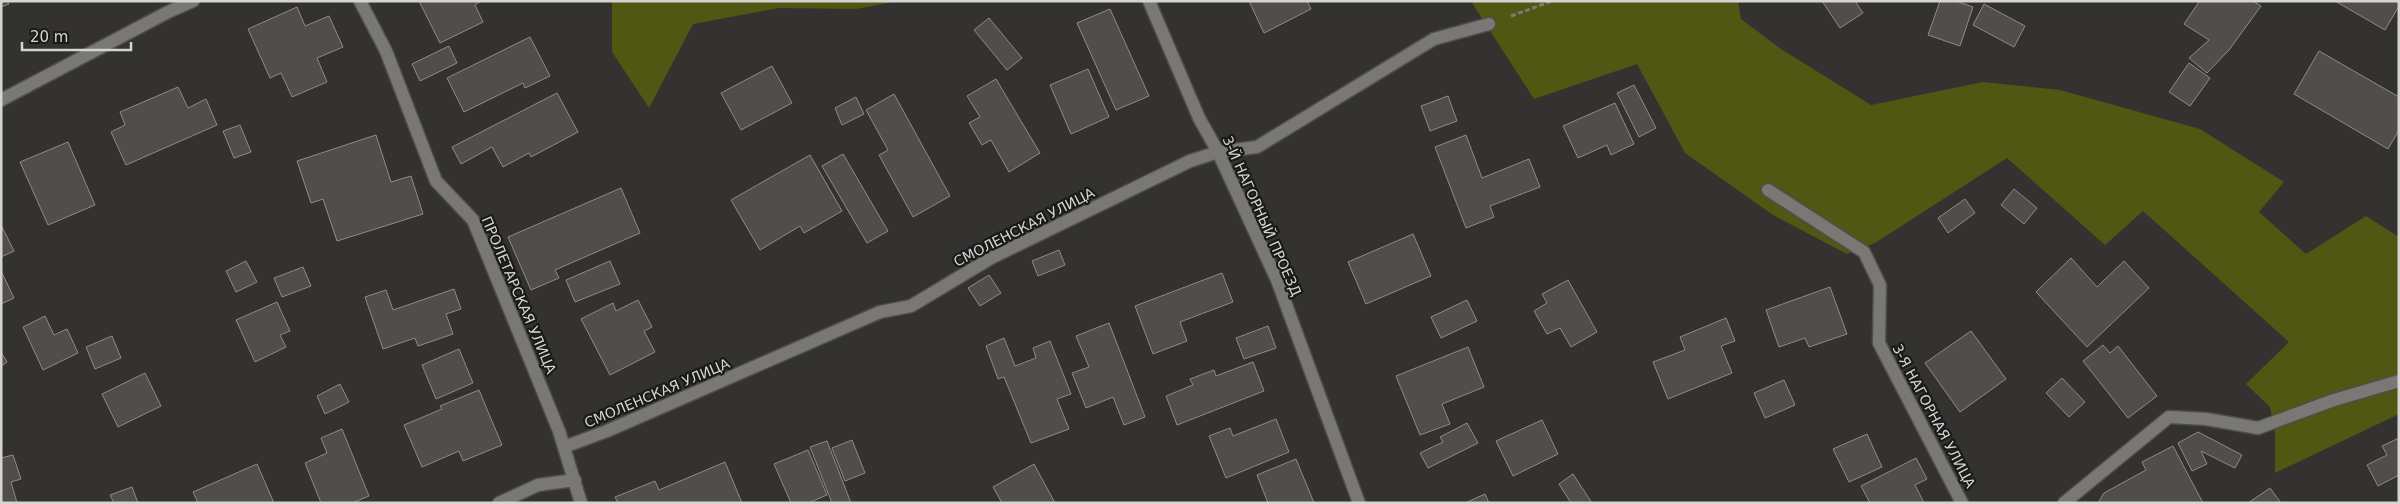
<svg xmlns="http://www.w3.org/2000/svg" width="2400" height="504" font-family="'DejaVu Sans',sans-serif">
	<rect width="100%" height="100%" fill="#333230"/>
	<g fill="#505713">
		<path d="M612,1h286l-42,8 -77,-1 -86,16 -44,84 -37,-56z"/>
		<path d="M1474,1h264l3,18 40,30 90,56 112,-23 77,8 140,39 84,53 -25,30 47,42 60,-38 33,21v177l-124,59v-41l-5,-25 -24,-23 43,-42 -146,-131 -38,34 -98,-87 -132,85 -28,11 -74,-39 -88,-62 -48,-89 -103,35 -62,-96z"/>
	</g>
	<g fill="#514d4c" stroke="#8f8b8a">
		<path d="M1,1h6l2,3 -8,3z"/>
		<path d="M481,1l-6,4 8,17 -43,21 -21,-42z"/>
		<path d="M1249,1h58l4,8 -47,24z"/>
		<path d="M1822,1h33l8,12 -23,15z"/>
		<path d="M1940,1h16l17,6 -13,39 -32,-11z"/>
		<path d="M2197,1h56l8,5 -32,44 -22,23 -18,-15 20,-18 -25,-16 15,-22z"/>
		<path d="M2335,1h60l4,2v3l-14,24z"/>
		<path d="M1984,4l41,22 -11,21 -41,-22z"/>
		<path d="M297,7l8,19 24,-10 14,31 -26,11 10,24 -35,15 -11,-24 -11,5 -22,-49z"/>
		<path d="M1110,9l39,87 -33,14 -39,-87z"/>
		<path d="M989,18l33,40 -15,12 -33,-40z"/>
		<path d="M530,37l20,39 -25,12 -2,-5 -59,29 -17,-34z"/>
		<path d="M449,46l8,17 -37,18 -8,-17z"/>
		<path d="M2319,51l80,46v33l-11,19 -94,-55z"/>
		<path d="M2189,63l21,15 -20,28 -21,-14z"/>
		<path d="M772,66l20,37 -51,27 -20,-37z"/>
		<path d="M1088,69l21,48 -38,17 -21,-49z"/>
		<path d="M996,79l44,74 -31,19 -18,-32 -9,5 -13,-22 11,-6 -13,-21z"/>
		<path d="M1634,85l22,43 -17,9 -22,-44z"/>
		<path d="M178,87l10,21 18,-9 11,26 -91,40 -15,-33 14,-7 -5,-13z"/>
		<path d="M557,93l21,39 -47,25 -2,-4 -26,14 -11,-20 -31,17 -9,-17z"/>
		<path d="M894,94l56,102 -37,21 -34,-62 9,-5 -22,-40z"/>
		<path d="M1448,96l9,25 -27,10 -9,-25z"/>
		<path d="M856,97l8,17 -22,11 -7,-17z"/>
		<path d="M1615,103l19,41 -23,11 -4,-10 -29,13 -15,-32z"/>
		<path d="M240,125l11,27 -17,6 -11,-27z"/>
		<path d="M376,135l15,47 20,-6 12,38 -86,27 -14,-42 -12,4 -14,-42z"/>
		<path d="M1466,135l16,43 47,-19 11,28 -50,19 4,11 -28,11 -31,-81z"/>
		<path d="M68,142l27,63 -47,20 -28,-63z"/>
		<path d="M843,154l45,77 -21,12 -45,-77z"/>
		<path d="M810,155l32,56 -38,22 -4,-7 -40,24 -29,-50z"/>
		<path d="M621,188l19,45 -85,37 4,8 -28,12 -23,-53z"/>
		<path d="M2014,189l23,19 -13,16 -23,-19z"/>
		<path d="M1965,199l10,14 -27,20 -10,-15z"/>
		<path d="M1,225l13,26 -13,6z"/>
		<path d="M1413,234l18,42 -65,28 -18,-42z"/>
		<path d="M1059,250l6,15 -27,11 -6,-15z"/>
		<path d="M2071,258l26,29 27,-26 25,27 -62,59 -51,-55z"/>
		<path d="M246,261l11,21 -21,10 -10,-21z"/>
		<path d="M610,261l10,23 -45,18 -9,-22z"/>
		<path d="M303,267l8,19 -29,11 -8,-19z"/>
		<path d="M1,271l13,27 -13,6z"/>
		<path d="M1222,273l11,29 -53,20 7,19 -34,13 -18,-48z"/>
		<path d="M989,275l12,18 -21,13 -12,-18z"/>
		<path d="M1568,280l29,52 -26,15 -11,-19 -13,6 -13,-23 13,-8 -5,-9z"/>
		<path d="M1830,287l17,47 -38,13 -4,-9 -26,9 -13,-37z"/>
		<path d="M454,289l7,20 -15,5 7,20 -35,12 -3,-8 -32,11 -18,-52 21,-7 7,20z"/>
		<path d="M638,300l14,27 -8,4 11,21 -45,23 -29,-56 32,-16 3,8z"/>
		<path d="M1467,300l10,21 -36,17 -10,-21z"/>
		<path d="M277,302l13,29 -10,4 6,12 -31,15 -19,-42z"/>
		<path d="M45,316l9,19 13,-6 11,24 -35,17 -20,-43z"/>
		<path d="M1726,318l9,23 -14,5 11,27 -64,26 -15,-37 32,-12 -5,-13z"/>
		<path d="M1109,323l36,94 -21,8 -11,-28 -27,11 -14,-35 17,-6 -13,-31z"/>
		<path d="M1268,326l8,22 -32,11 -8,-21z"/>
		<path d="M1971,331l35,48 -46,33 -35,-49z"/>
		<path d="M112,336l9,22 -26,11 -9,-22z"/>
		<path d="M1004,338l11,28 21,-8 -3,-10 17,-7 21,53 -14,5 12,30 -38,14 -27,-66 -6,2 -12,-33z"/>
		<path d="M2103,345l7,8 8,-7 39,50 -29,22 -45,-57z"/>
		<path d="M1468,347l16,40 -42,17 8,20 -30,11 -24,-59z"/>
		<path d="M459,349l14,34 -37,16 -14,-34z"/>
		<path d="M1,352l6,10 -6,4z"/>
		<path d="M1253,362l11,29 -87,34 -11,-29 27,-11 -3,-6 24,-9 2,6z"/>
		<path d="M145,373l16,33 -43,21 -16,-33z"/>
		<path d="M2062,378l23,24 -16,15 -23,-24z"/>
		<path d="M1784,380l11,25 -30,13 -11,-25z"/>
		<path d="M340,384l9,18 -24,12 -8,-18z"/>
		<path d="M479,390l23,55 -39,16 -4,-10 -37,16 -18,-42 38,-16 -2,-3z"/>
		<path d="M1276,419l13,33 -63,26 -17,-42 21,-8 3,8z"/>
		<path d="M1542,420l16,34 -45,22 -17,-35z"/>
		<path d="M1467,423l11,20 -50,25 -8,-15 23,-11 -3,-5z"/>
		<path d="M342,429l27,67 -17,7h-31l-16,-40 22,-10 -6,-15z"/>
		<path d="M2198,432l44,23 -7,13 -34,-17 6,13 -15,7 -14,-28z"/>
		<path d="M1867,434l15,33 -33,15 -16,-33z"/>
		<path d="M2399,438v37l-21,11 -11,-21 20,-10 -5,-9z"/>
		<path d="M852,440l13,33 -20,8 -13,-33z"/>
		<path d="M827,441l24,62h-19l-22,-56z"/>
		<path d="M2173,446l30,57h-105l6,-10 42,-23 -4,-8z"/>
		<path d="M808,450l19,45 -19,8h-17l-17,-39z"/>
		<path d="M13,455l8,24 -10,3 6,21h-16v-45z"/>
		<path d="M1916,458l11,21 -12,6 9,18h-54l-9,-17z"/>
		<path d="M1296,459l18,44h-46l-11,-28z"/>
		<path d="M725,462l17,41h-124l-3,-6 40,-16 4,9z"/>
		<path d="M257,464l17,39h-76l-5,-11z"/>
		<path d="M1034,464l21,39h-53l-9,-16z"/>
		<path d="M1573,474l19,29h-21l-12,-19z"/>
		<path d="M132,487l6,16h-24l-4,-8z"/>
		<path d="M2270,488l11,15h-33z"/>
		<path d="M1485,494l4,9h-24z"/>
	</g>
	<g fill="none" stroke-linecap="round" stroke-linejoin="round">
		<defs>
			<path id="service" d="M2258,428l76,-28 65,-19"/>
			<g id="minor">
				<path d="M360,1l26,50 50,130 37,39 86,211 22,72"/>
				<path d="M1149,1l50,117 19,34 59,128 82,223"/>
				<path d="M1,100l167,-88 25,-11"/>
				<path d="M1768,190l96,62 16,33 -1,58 83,160"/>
				<path d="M564,447l43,-16 273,-119 31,-6 80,-48 199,-97 28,-9 39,-5 177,-108 55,-15"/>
				<path d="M499,503l39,-18 37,-5"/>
				<path d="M2064,503l105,-86 37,2 52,9"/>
			</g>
		</defs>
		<use href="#service" stroke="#4f4e4c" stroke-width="15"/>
		<use href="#minor" stroke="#4f4e4c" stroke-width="15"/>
		<path stroke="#7b7a78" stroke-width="3" stroke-dasharray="5 2.5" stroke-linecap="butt" d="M1511,16l41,-15"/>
		<use href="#service" stroke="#797875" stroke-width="12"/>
		<use href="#minor" stroke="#797875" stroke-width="12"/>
	</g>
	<g text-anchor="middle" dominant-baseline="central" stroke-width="4.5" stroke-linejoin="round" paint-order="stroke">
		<g font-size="14" fill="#d4d4d2" stroke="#1b1a19">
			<text transform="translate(1262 216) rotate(66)">3-Й НАГОРНЫЙ ПРОЕЗД</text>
			<text transform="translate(1024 227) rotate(-27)">СМОЛЕНСКАЯ УЛИЦА</text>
			<text transform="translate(519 295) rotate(67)">ПРОЛЕТАРСКАЯ УЛИЦА</text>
			<text transform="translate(657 393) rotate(-23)">СМОЛЕНСКАЯ УЛИЦА</text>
			<text transform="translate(1934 416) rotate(62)">3-Я НАГОРНАЯ УЛИЦА</text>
		</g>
	</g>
	<rect width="2400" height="504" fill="none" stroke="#d4d4d2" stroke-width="5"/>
	<path d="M22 42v8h109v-8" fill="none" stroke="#d4d4d2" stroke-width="2.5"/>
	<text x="30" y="42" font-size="15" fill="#d4d4d2" stroke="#1b1a19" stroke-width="4" paint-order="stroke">20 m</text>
</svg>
